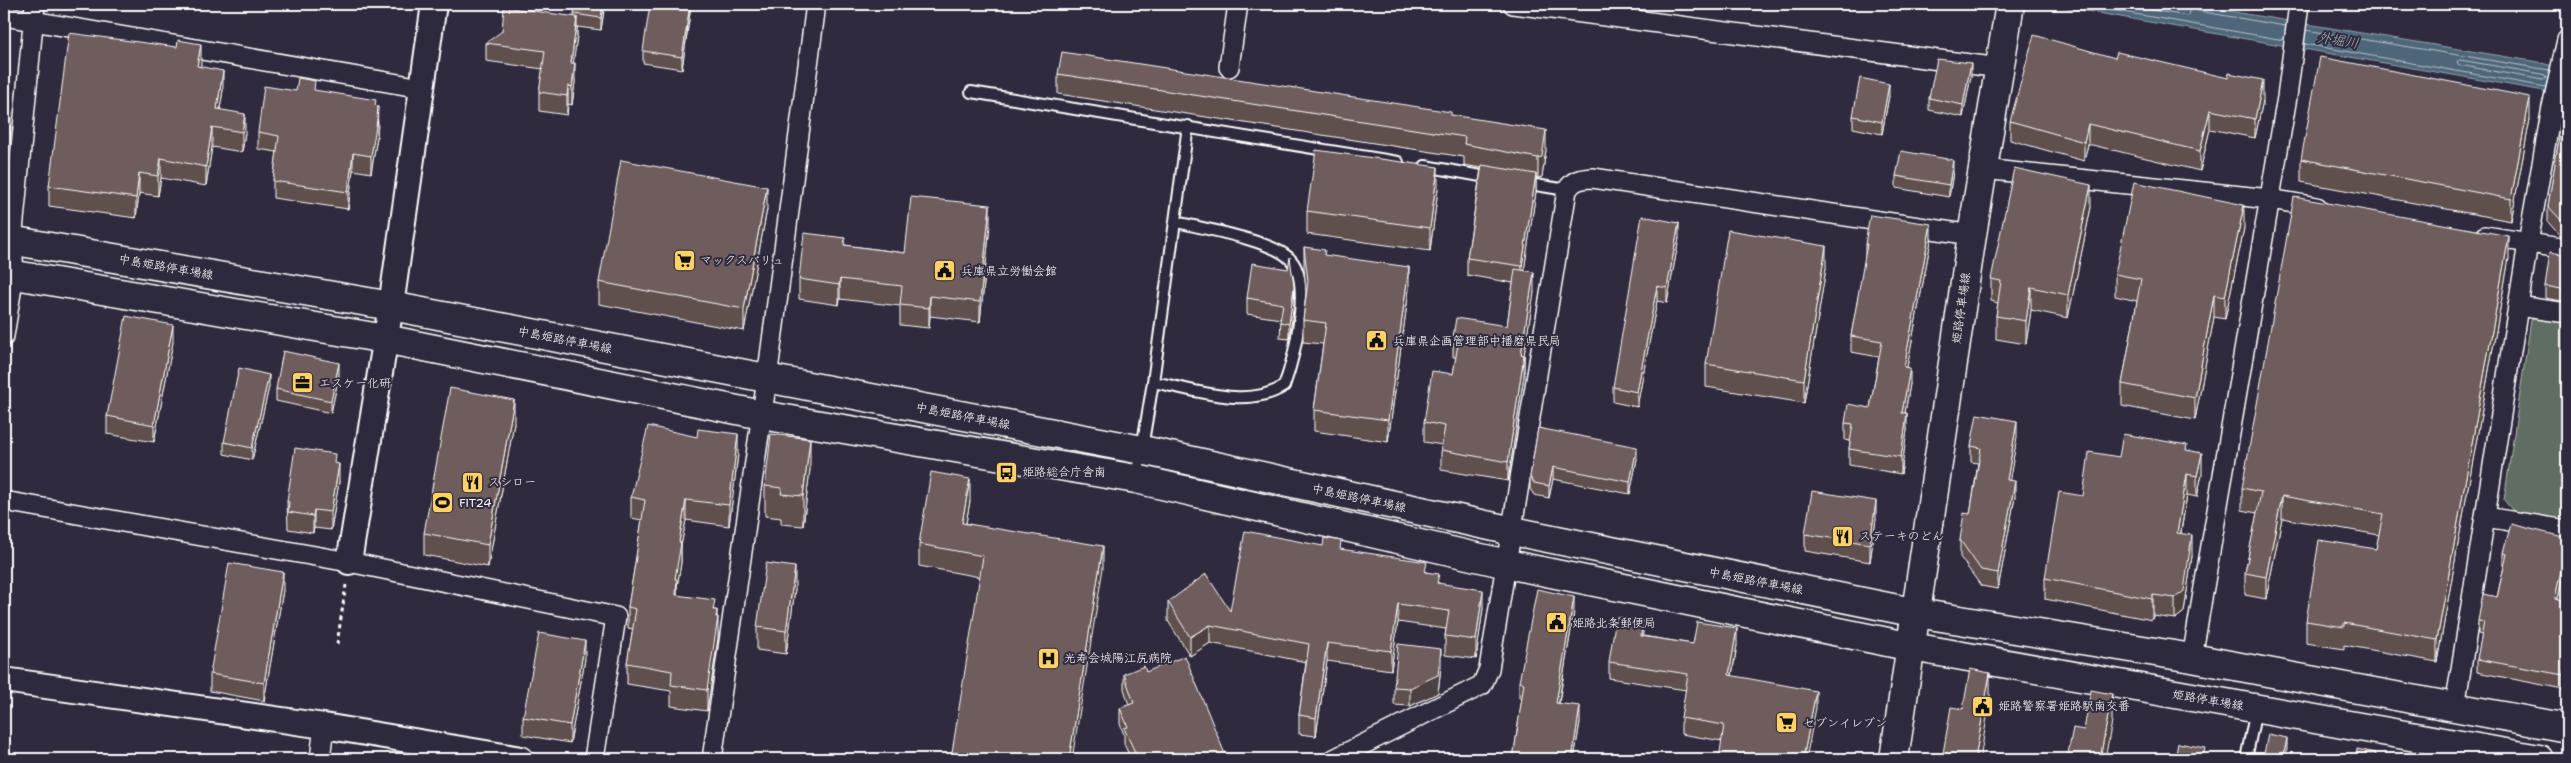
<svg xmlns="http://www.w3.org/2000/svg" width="2571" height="763" font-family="'Shantell Sans','Klee One',sans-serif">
	<rect width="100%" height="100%" fill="#2f2a3d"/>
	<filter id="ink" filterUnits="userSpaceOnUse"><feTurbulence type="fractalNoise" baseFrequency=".02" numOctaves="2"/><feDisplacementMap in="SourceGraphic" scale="10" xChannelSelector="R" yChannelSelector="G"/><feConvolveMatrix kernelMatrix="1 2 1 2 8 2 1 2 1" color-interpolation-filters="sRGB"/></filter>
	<g filter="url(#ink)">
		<path fill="#606d62" stroke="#b0b6b0" d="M2537,318l30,5v197l-54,-9 -9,-11 27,-180z"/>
		<path fill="#4e6679" stroke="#95a3af" d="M2046,4h139l353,58 29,8v25z"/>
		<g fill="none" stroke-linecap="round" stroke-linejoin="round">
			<g stroke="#b8c2c9" stroke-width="1">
				<path d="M2077,4l207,36"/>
				<path d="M2114,4l73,12 2,-3 -2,-9"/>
				<path d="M2193,4l5,7 87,15"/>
				<path d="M2306,30l243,40"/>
				<path d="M2305,44l241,43"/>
				<path d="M2460,60l76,13 9,2 1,3 -3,2 -84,-15 -2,-3z"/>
			</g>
			<defs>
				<g id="service">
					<path d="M971,92l427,70"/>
					<path d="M1425,166l67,12"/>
					<path d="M1523,183l44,7"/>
					<path d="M1153,382c40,7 95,28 131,4 10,-27 28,-103 7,-126 -16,-19 -89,-32 -115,-38"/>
					<path d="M1137,478l16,-96 35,-256"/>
					<path d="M2246,759l10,-49"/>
				</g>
				<g id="minor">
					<path d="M1513,4l487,64"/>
					<path d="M4,16l418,72"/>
					<path d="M1229,67l9,-63"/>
					<path d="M1983,169l287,30 47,8"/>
					<path d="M2485,236l82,13"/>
					<path d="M2518,306l49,7"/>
					<path d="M4,336l10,-62 -2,-33 23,-237"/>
					<path d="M4,501l345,61 267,55 -22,142"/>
					<path d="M2485,517l82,13"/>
					<path d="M2192,658l95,-561 12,-93"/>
					<path d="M2455,707l73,-464 24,-136 15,-67"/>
					<path d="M320,759l4,-33"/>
					<path d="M712,759l55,-380 49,-375"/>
					<path d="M1334,759l148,-74 7,-16 78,-479c7,-11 14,-11 26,-12l379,57"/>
				</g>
				<g id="tertiary">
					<path d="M349,562l42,-256 43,-302"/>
					<path d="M4,680l320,46 197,33"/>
				</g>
				<g id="secondary">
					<path d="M4,239l387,67 751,144 371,81 404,82 275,45 375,70"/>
					<path d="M4,273l381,66 377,76 374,64 371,85 405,83 627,112"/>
					<path d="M1894,759l78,-524 38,-231"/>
				</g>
			</defs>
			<use href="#service" stroke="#fff" stroke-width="14"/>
			<use href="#minor" stroke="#fff" stroke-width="22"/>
			<use href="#tertiary" stroke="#fff" stroke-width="28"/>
			<use href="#secondary" stroke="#fff" stroke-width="31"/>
			<path stroke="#fff" stroke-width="3" stroke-dasharray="4 4" stroke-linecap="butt" d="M337,644l9,-59"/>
			<use href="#service" stroke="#2f2a3d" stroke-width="10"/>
			<use href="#minor" stroke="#2f2a3d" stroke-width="19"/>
			<use href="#tertiary" stroke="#2f2a3d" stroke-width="24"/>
			<use href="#secondary" stroke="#2f2a3d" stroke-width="28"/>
		</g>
		<g fill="#5f504e" stroke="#fff">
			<path d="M605,4l-4,26 -24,-3v9l-4,27 2,19 -3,23 -4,-1 -1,11 -28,-4v-19l4,-23 -57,-8v-18l88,-26v-3z"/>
			<path d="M690,4v9l-8,56 -39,-6v-12z"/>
			<path d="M201,64l-1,3 23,23 -3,19 25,24 -3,19 -30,-5 -6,39 -45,-8 -3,18 -19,-3 -3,25 -87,-12v-20z"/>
			<path d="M1058,74l393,41 95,35 -4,27 -4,1h-2v14l-12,78 10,22 -10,63v20l-16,106 -67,-11v-20l1,-5 -18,-3v-20l29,-48 3,-17h-3v-20l54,-11 6,-43 -46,-8v-17l14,-90 -17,-3v-8l-406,-63z"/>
			<path d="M1971,76l-8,41 -34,-7v-12z"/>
			<path d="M296,91h19l61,14 2,18 -1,14 -6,36 -18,-3 -5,39 -75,-11v-17l4,-29 -19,-3v-17z"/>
			<path d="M2567,91v147l-6,-1 -13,-15v-16z"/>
			<path d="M1889,96l-7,38 -29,-6v-12z"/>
			<path d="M2263,100l-8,38 -45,-9 -10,42 -112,-27 -4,17 -74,-21v-19z"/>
			<path d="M2530,119l-19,102 -210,-39v-23z"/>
			<path d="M1953,172l-4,25 -53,-9v-12z"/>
			<path d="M1438,189l-8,62 -123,-17v-23z"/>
			<path d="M2091,207l-23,111 -37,-8 -5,34 -30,-5v-23l2,-13 -7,-2v-22z"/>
			<path d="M767,209l-23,122 -145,-27v-22z"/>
			<path d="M990,225l-10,97 -50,-6 -1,12 -29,-3v-19l-60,-7 -1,6 -40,-6v-20l46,-34 60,8z"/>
			<path d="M2244,228l-19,91 -11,-2 -19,103 -73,-14v-22l15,-83 -22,-5v-22z"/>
			<path d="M1679,238l-12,65 -10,-2 -20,106 -24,-5v-15z"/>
			<path d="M1931,240l-24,127 3,17 -5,29 2,17 -6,44 -52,-9v-16l1,-8 -5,-1v-17l25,-15 9,-51 -28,-5v-16l14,-76v-16z"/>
			<path d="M1304,247l105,42 -21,153 -74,-11v-21l9,-66 -20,-2v-22l3,-28 -2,-23z"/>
			<path d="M2567,255v47l-22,-4v-12z"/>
			<path d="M2509,258l-72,404 -93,-17v4l-38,-6v-22l70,-72 3,-14 -97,-17 -16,81 -21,-4v-22l12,-60 -15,-3v-22z"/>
			<path d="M1826,268l-22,135 -98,-16v-23z"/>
			<path d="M1247,298l47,5 -5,36 -9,-1 1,-19 -34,-5z"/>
			<path d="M173,342l-19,100 -47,-8v-18z"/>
			<path d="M339,375l-8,38 -55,-12v-12z"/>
			<path d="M269,387l-17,73 -28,-6v-12z"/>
			<path d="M514,423l-26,144 -64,-12v-22z"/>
			<path d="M1538,428l99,31 -7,35 -77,-15 -4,19 -15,-3 -4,-6v-12z"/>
			<path d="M2017,437l-8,44 6,16 -17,92 -17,-3 -21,-29v-17l10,-26 8,-51 -7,-1v-16z"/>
			<path d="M2187,450l15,24 -5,23 -10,-2 -6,38 11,23 -8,56 -9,7 -22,-3 -1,4 -107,-21v-21l74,-121z"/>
			<path d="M738,454l-9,72 -43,-6 -5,26v17l-4,24v8l38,15 2,7 1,21 -11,73 -36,-5v-15l-44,-7v-21l6,-34 -5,-1v-21l14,-87 -11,-2v-21z"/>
			<path d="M335,463l4,19 -8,48 -17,-2 -1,5 -25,-4 -1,-28z"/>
			<path d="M810,469l-7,57 -22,-2v-6l-16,-2v-30z"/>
			<path d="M970,501l-4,22 137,45 -123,9 -61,-11v-22z"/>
			<path d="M1876,519l-6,43 -65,-11v-17z"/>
			<path d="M2567,538v37l-4,-1 -5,25 9,2v83l-3,-1 -1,6 -86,-17v-13l5,-24 -4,-1v-13l19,-24 7,-31h-1v-13z"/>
			<path d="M1341,550l86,22 12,11 44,25 -7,51 -31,-4v-19l1,-7 -48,-7 -7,48 -64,-9 -11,75 -17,-2v-19l7,-53 -96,-19 -20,13 -22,-35v-19l62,9z"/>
			<path d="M795,589l-9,65 -29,-4v-23z"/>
			<path d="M283,590l-19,111 -54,-10v-17z"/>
			<path d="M1574,612l-15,91 21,19 -6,37h-61l9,-61h-3v-16z"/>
			<path d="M1643,636l50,8 44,1 -5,31 84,32 -94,33 -41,-7v-16l5,-28 -77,-12v-16z"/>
			<path d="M585,659l-15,84 -47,-8v-18z"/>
			<path d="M1441,666l-3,27 -28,13 -16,-1v-18z"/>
			<path d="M1146,672l81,87h-96l-7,-15v-9l-4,-11v-16l9,-3 -5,-16v-15z"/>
		</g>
		<g fill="#4d4140" stroke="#fff">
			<path d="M603,4h2l-4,26v-12z"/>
			<path d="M690,4v9l-8,56v-12z"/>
			<path d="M577,17v19l-6,45v-18z"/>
			<path d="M201,44v20l-4,22v-20z"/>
			<path d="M575,63v19l-3,23v-18z"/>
			<path d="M1971,63v13l-8,41v-12z"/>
			<path d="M223,71v19l-6,38v-19z"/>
			<path d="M2263,80v20l-8,38v-19z"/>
			<path d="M1889,84v12l-7,38v-12z"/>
			<path d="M568,86v18l-1,11v-19z"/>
			<path d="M2530,97v22l-19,102v-22z"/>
			<path d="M378,106l-1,31 -6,36v-17z"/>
			<path d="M2210,110v19l-10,42v-20z"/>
			<path d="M11,112v18l-7,40v-17z"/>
			<path d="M245,114v19l-3,19v-20z"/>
			<path d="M2088,124v20l-4,17v-19z"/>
			<path d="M212,127v20l-6,39v-19z"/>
			<path d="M1546,130v20l-4,27 -4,1v-20z"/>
			<path d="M353,153v17l-5,39v-17z"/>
			<path d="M161,158v20l-3,18v-20z"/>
			<path d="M1953,160v12l-4,25v-12z"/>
			<path d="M1438,167v22l-8,62v-23z"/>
			<path d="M139,173v20l-3,25v-20z"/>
			<path d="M1536,174v18l-14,92v-18z"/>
			<path d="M2091,185v22l-23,111v-23z"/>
			<path d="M767,187v22l-23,122v-22z"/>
			<path d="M990,205v20l-10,97v-20z"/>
			<path d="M2244,205v23l-19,91v-22z"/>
			<path d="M1679,223v15l-12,65v-15z"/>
			<path d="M1931,224v16l-27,143v-16z"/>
			<path d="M2509,236v22l-72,404v-22z"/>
			<path d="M1826,246v22l-22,135v-23z"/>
			<path d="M1409,267v22l-21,153v-22z"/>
			<path d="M1534,272v20l-13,82v-20z"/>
			<path d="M840,279v20l-1,6v-20z"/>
			<path d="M1657,286v15l-20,106v-15z"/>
			<path d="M1294,287v16l-5,36v-15z"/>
			<path d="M2031,287v23l-5,34v-23z"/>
			<path d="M2214,295v22l-19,103v-22z"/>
			<path d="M930,296v20l-1,12v-20z"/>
			<path d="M173,325v17l-19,100v-17z"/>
			<path d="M1524,355v20l-16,106v-19z"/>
			<path d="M339,363v12l-8,38v-12z"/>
			<path d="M1910,368v16l-8,45v-16z"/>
			<path d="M269,375v12l-17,73v-12z"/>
			<path d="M514,400v23l-26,144v-22z"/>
			<path d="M1907,413v17l-6,44v-17z"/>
			<path d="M2017,421v16l-10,59v-16z"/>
			<path d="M738,434v20l-9,72v-21z"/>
			<path d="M810,439v30l-7,57v-30z"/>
			<path d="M1637,447v12l-7,35v-12z"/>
			<path d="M2202,453v21l-5,23v-21z"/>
			<path d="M339,464v18l-8,48v-18z"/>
			<path d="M1553,467v12l-4,19v-12z"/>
			<path d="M2187,474v21l-10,59v-21z"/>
			<path d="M970,479v22l-8,44v-22z"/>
			<path d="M2015,481v16l-17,92v-16z"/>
			<path d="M2282,496v22l-16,81v-22z"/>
			<path d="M686,500v20l-5,26v17l-4,24v12l-1,17 -1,-37 4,-37z"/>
			<path d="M1876,501v18l-6,43v-18z"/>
			<path d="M314,510v18l-1,5v-17z"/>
			<path d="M2192,535v21l-8,56 -9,7v-21z"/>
			<path d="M1103,546v22l-31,191h-3z"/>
			<path d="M2563,561v13l-8,37v-13z"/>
			<path d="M795,567v22l-9,65v-23z"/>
			<path d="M283,572v18l-19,111v-18z"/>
			<path d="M1483,590v18l-7,51v-19z"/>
			<path d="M2153,595v21l-1,4v-21z"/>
			<path d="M1574,597v15l-18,106v-15z"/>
			<path d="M1398,604v18l-7,48v-19z"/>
			<path d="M717,610v15l1,-8v21l-11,73v-21z"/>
			<path d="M1643,621v17l-2,-2z"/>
			<path d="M1210,625v18l-20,13v-19z"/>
			<path d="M1737,628v17l-8,46v-16z"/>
			<path d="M585,641v18l-15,84v-18z"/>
			<path d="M1327,643v18l-11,75v-18z"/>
			<path d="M1441,649v17l-3,27 -28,13v-18z"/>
			<path d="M2564,670v13l-1,6v-14z"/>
			<path d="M1990,673v27l-10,59h-5z"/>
			<path d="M1816,691v17l-10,51h-3z"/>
			<path d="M2112,694v28l-7,37h-5z"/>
			<path d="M1580,706v16l-6,37h-2z"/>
			<path d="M2287,738v12l-2,9h-2z"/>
		</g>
		<g fill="#6e5d5b" stroke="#fff">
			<path d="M575,4h28l-2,14 -27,-4z"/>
			<path d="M650,4h40l-8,53 -39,-6z"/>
			<path d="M504,7l73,10 -6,46h4l-3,24 -4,-1 -1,10 -28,-4 6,-41 -59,-8 16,-12z"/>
			<path d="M69,33l108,14 1,-7 23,4 -4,22 26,5 -6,38 28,5 -3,18 -30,-5 -6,40 -45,-9 -3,18 -19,-3 -3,25 -87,-12z"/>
			<path d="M2034,35l81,23 2,-6 111,26 1,-5 34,7 -8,39 -45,-9 -10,41 -112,-27 -4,18 -74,-21z"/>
			<path d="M1062,52l389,60v3l95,15 -4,27 -4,1 -74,-14 1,-7 -407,-63z"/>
			<path d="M2320,57l210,40 -19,102 -210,-40z"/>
			<path d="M1937,59l34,4 -8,42 -34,-7z"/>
			<path d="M298,78l17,3 -1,9 62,10 -1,5 3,1 -1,14 -6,36 -18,-3 -5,39 -75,-11 6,-45 -21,-4 6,-46 32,5z"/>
			<path d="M1860,78l29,6 -7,38 -29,-6z"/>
			<path d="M2567,90v132l-6,-2 -13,-14z"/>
			<path d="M4,111l7,1 -7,41z"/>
			<path d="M1316,150l122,17 -8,61 -123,-17z"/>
			<path d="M1901,151l52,9 -4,25 -53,-9z"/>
			<path d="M621,160l146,27 -23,122 -145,-27z"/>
			<path d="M1482,165l54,9 -14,92 -55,-8z"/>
			<path d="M2014,168l77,17 -23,110 -37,-8 -5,34 -30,-5 5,-35 -10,-2z"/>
			<path d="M2134,182l110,23 -19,92 -11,-2 -19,103 -73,-14 19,-105 -26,-5z"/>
			<path d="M911,197l79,8 -10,97 -50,-6 -1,12 -29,-3 2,-19 -62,-7 -1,6 -40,-6 5,-46 41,5 -1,7 61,8z"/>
			<path d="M2294,197l215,39 -72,404 -93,-17v4l-38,-6 13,-81 57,9 7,-35 -101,-18 -16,81 -21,-4 16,-81 -19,-4z"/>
			<path d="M1870,215l61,9 -27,143 6,1 -8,45h5l-6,44 -52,-8 4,-25 -8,-1 3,-19 22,4 12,-67 -31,-5 16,-92h-2z"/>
			<path d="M1642,216l37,7 -12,65 -10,-2 -20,106 -24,-5z"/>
			<path d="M1728,230l98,16 -22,134 -98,-16z"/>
			<path d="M1304,247l21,3 -1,5 85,12 -21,153 -74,-10 12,-87 -23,-3 5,-39z"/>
			<path d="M2550,252l17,3v35l-22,-4z"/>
			<path d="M1290,257l4,30 -5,37 -9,-2 3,-18 -36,-6 5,-35 36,6z"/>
			<path d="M1515,269l19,3 -13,82 3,1 -16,107 -67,-12 4,-24 -21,-4 8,-51 21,3 6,-36 -6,-1 3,-19 51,8z"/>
			<path d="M126,316l47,9 -19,100 -47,-9z"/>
			<path d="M283,351l56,12 -8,38 -55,-12z"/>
			<path d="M239,368l30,7 -17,73 -28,-6z"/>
			<path d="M450,388l64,12 -26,145 -64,-12z"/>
			<path d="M1977,414l40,7 -10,59 8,1 -17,92 -17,-3 -21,-30 4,-27 6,1 11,-66 -10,-2z"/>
			<path d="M648,426l49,11 1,-8 40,5 -9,71 -43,-5 -7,42 2,1 -6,36h2l-1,16 39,5 -2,10h4l-1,7h2l-11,73 -36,-5 1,-14 -45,-8 9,-54 -8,-2 17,-107 -14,-3z"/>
			<path d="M1538,428l99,19 -7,35 -77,-15 -4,19 -15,-3 -4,-6z"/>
			<path d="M771,434l39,5 -7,57 -22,-2 1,-6 -17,-2z"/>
			<path d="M2123,434l64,11 -1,5 16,3 -5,23 -10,-2 -10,59 15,2 -8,56 -9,7 -22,-3 -1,4 -107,-21 14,-86 24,4 6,-44 30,5z"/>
			<path d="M295,448l40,6 -1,9 5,1 -8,48 -17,-2 -1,6 -25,-4 1,-10 -2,-1z"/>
			<path d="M931,472l39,7 -8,44 141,23 -34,213h-118l32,-203 -64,-12z"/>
			<path d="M1812,491l64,10 -6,43 -65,-10z"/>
			<path d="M2511,524l56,14v24l-4,-1 -8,37 12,3v70l-3,-1 -1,5 -86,-16 7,-37 -6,-1 5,-27 14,3 10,-43 -4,-1z"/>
			<path d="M1245,531l78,15 1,-8 17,3 -1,8 87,13 -2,10 14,2 -2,9 46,7 -7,50 -31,-4 4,-25 -51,-7 -7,47 -64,-8 -11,75 -17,-3 10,-71 -99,-19 -20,12 -22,-35 38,-28 24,37z"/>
			<path d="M229,563l54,9 -19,111 -54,-9z"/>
			<path d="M766,563l29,4 -9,64 -29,-4z"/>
			<path d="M1537,589l37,8 -18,106 24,3 -8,53h-59l11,-76 -5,-1z"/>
			<path d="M1616,617l27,4 -2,15 52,8 4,-22 40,6 -8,47 87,16 -13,68h-84l5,-34 -43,-7 7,-44 -79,-12z"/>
			<path d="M539,633l46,8 -15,84 -47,-8z"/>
			<path d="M1398,644l43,5 -3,26 -28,13 -16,-1z"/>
			<path d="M1185,656l42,103h-89l-14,-31 4,-1 -8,-19 14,-5 -10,-29 20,-8 2,6z"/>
			<path d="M1970,669l20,4 -15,86h-33l9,-52 12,2z"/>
			<path d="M2091,690l21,4 -12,65h-33l6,-31 11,2z"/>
			<path d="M2268,734l19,4 -4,21h-20z"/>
			<path d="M2178,743l27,5 -2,11h-28z"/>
			<path d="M2357,749l19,4 -1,6h-19z"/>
		</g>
	</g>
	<defs>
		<symbol id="supermarket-square" viewBox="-11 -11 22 22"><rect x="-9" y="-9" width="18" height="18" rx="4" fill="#ffd166" stroke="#2f2a3d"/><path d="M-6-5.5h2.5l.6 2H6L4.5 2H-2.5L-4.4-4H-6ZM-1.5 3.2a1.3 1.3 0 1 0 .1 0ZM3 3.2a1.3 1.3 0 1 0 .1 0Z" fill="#111"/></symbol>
		<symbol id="civic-square" viewBox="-11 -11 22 22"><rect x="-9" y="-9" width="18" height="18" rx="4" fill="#ffd166" stroke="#2f2a3d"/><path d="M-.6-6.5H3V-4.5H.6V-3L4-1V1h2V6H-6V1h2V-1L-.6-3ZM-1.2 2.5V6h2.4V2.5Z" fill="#111"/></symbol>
		<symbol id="office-square" viewBox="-11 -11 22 22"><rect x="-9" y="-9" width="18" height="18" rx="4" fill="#ffd166" stroke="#2f2a3d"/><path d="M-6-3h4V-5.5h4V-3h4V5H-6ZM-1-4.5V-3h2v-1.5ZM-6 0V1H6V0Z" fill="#111"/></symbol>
		<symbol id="bus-square" viewBox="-11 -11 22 22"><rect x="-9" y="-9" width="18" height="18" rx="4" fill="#ffd166" stroke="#2f2a3d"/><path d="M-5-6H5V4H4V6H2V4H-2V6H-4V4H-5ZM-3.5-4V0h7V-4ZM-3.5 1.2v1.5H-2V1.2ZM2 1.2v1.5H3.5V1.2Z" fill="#111"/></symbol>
		<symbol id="restaurant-square" viewBox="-11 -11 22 22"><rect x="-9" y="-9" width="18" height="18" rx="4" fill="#ffd166" stroke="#2f2a3d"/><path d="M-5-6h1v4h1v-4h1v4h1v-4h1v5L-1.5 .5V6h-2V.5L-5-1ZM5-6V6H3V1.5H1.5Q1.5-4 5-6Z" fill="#111"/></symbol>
		<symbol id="stadium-square" viewBox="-11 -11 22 22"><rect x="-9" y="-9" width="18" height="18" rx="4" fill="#ffd166" stroke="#2f2a3d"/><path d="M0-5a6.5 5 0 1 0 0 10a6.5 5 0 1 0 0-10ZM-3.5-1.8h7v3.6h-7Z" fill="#111"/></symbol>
		<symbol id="hospital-square" viewBox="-11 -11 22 22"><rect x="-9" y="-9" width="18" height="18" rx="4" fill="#ffd166" stroke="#2f2a3d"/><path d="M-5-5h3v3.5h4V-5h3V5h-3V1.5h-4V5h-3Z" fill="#111"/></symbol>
	</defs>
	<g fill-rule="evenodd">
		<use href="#supermarket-square" x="672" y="248" width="25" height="25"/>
		<use href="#civic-square" x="932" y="258" width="25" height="25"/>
		<use href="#civic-square" x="1364" y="328" width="25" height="25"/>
		<use href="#office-square" x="290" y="370" width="25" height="25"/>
		<use href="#bus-square" x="994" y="460" width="25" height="25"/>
		<use href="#restaurant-square" x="460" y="470" width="25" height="25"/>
		<use href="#stadium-square" x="430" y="490" width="25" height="25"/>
		<use href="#restaurant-square" x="1830" y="524" width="25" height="25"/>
		<use href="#civic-square" x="1544" y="610" width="25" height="25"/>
		<use href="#hospital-square" x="1036" y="646" width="25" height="25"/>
		<use href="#civic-square" x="1970" y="694" width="25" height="25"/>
		<use href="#supermarket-square" x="1774" y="710" width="25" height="25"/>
	</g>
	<g text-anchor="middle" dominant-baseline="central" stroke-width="4" stroke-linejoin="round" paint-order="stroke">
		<g font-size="12" fill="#fff" stroke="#2f2a3d" text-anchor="start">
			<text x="700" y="260">マックスバリュ</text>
			<text x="961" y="271">兵庫県立労働会館</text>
			<text x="1393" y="341">兵庫県企画管理部中播磨県民局</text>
			<text x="319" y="383">エスケー化研</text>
			<text x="1022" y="472">姫路総合庁舎南</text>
			<text x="488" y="482">スシロー</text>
			<text x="459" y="503">FiT24</text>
			<text x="1859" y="536">ステーキのどん</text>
			<text x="1572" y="623">姫路北条郵便局</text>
			<text x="1064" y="658">光寿会城陽江尻病院</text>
			<text x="1998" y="706">姫路警察署姫路駅南交番</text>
			<text x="1803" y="723">セブンイレブン</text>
		</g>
		<g font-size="12" fill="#fff" stroke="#2f2a3d">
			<text transform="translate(166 267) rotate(10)">中島姫路停車場線</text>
			<text transform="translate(1961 308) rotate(-82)">姫路停車場線</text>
			<text transform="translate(565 340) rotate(11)">中島姫路停車場線</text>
			<text transform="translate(963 416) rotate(11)">中島姫路停車場線</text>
			<text transform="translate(1359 498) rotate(12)">中島姫路停車場線</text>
			<text transform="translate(1756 581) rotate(11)">中島姫路停車場線</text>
			<text transform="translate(2208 700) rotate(10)">姫路停車場線</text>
		</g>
		<g font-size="14" font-style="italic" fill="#afbac3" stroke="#2f2a3d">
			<text transform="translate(2338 40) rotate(9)">外堀川</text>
		</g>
	</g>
	<rect width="2571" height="763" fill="none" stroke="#2f2a3d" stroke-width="20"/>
	<rect x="10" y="10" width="2551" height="743" fill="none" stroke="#fff" stroke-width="2" filter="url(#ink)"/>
</svg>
